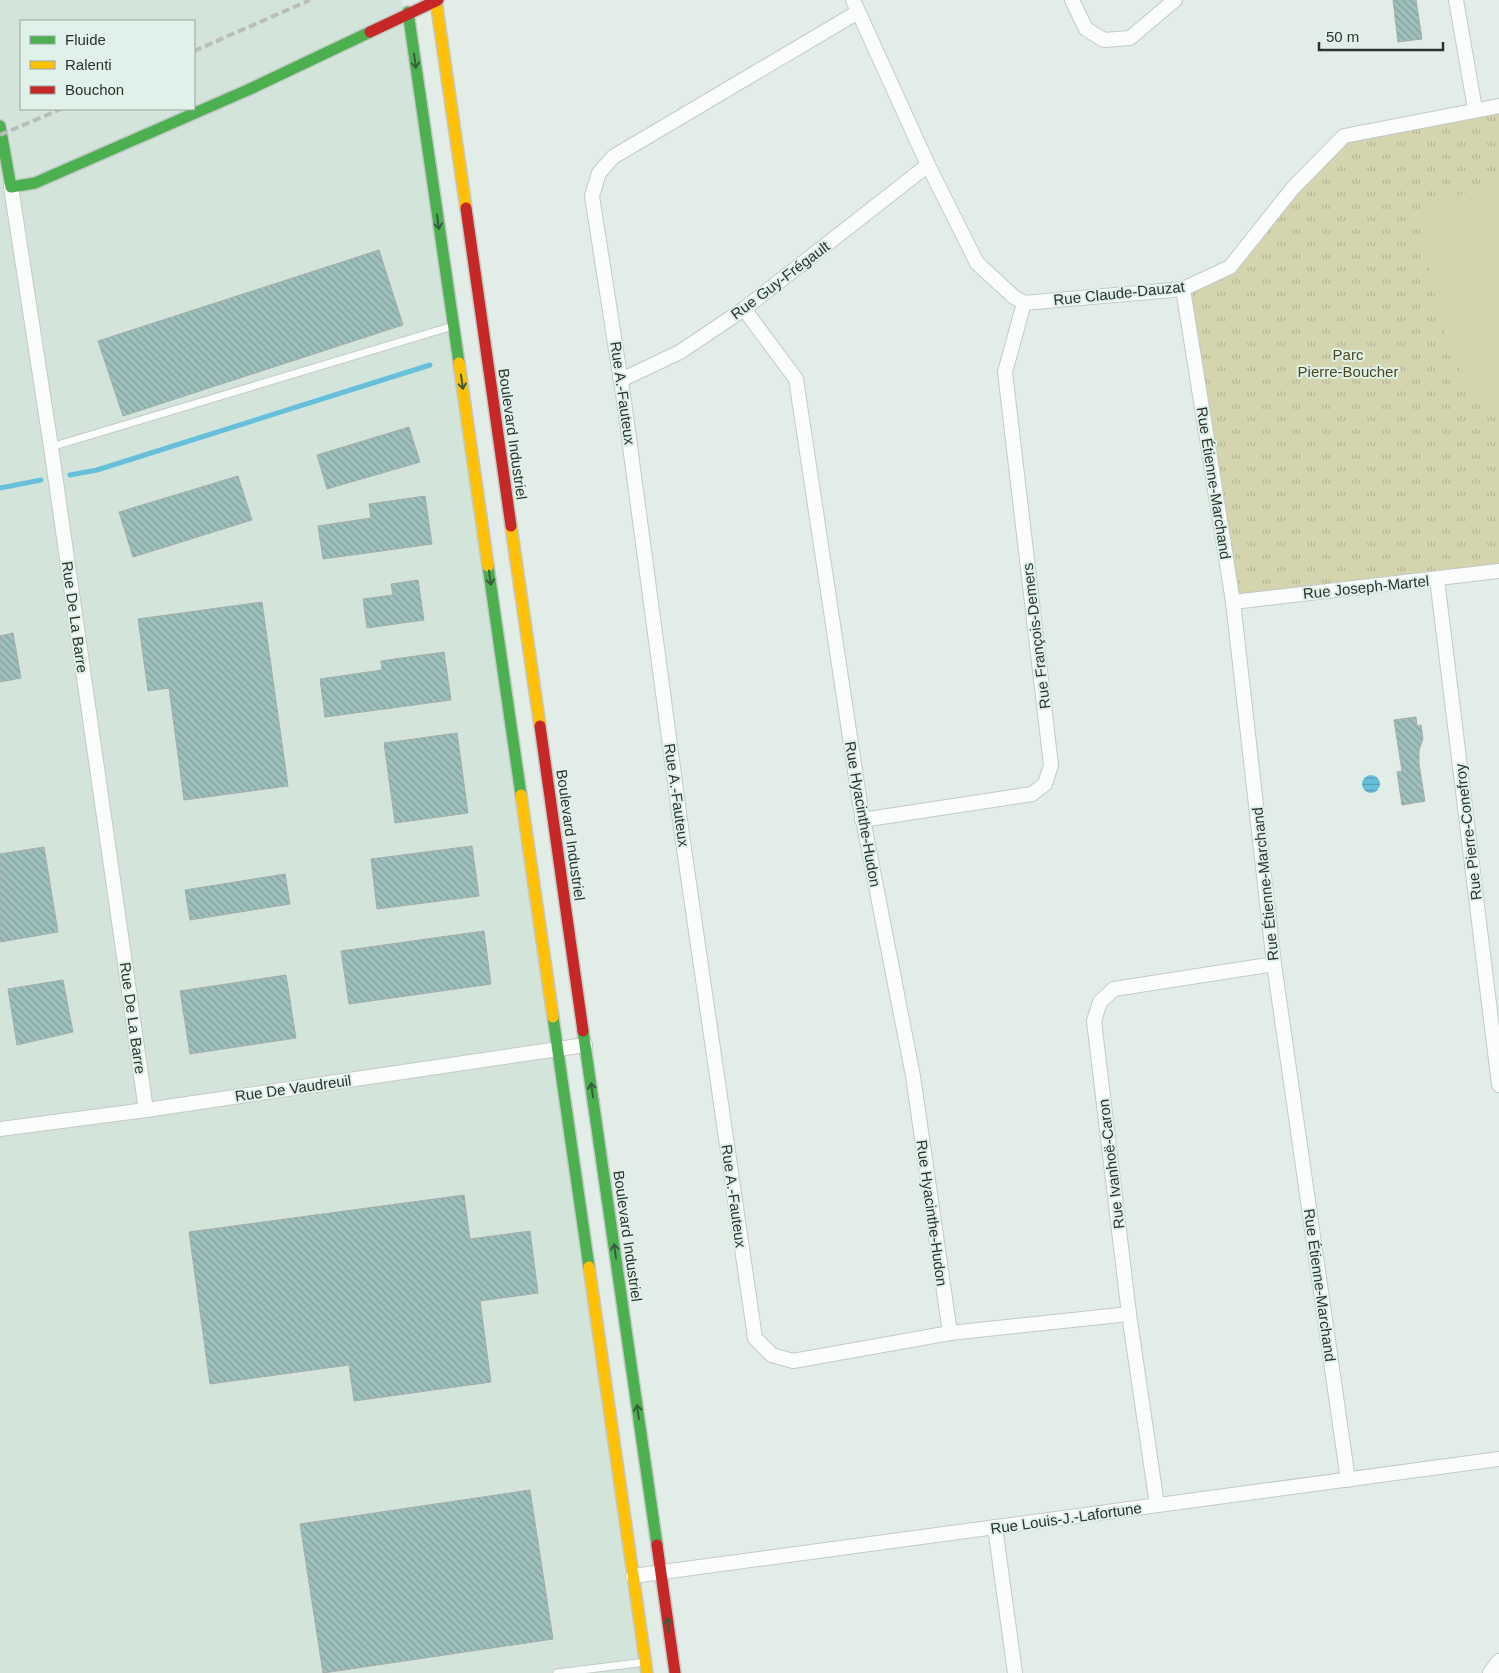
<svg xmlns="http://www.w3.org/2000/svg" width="1499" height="1673" font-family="Helvetica,sans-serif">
	<defs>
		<pattern id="grass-tufts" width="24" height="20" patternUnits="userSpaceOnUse" patternTransform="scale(1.25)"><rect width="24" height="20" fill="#d4d4af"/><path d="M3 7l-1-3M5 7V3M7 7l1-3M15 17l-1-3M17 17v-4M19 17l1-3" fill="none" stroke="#b6b697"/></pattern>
		<pattern id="water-rules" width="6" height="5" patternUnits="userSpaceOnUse" patternTransform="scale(1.25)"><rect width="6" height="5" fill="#66c0db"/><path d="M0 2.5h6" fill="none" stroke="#549db2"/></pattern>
		<pattern id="building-back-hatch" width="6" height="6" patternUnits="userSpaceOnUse" patternTransform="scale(1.25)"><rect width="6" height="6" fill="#9ec0bd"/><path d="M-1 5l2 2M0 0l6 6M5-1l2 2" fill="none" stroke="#819d9a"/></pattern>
	</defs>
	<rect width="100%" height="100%" fill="#e3ede8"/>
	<path fill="#d3e5db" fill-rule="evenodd" d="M0,0h402l238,1673h-640zM21,21h173v88h-173z"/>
	<path fill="url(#grass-tufts)" d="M1499,106v465l-266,31 -50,-313 47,-22 114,-131z"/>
	<path fill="#d4d4af" d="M1499,183v234c-63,-53 -67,-136 -77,-211z"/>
	<circle fill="url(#water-rules)" cx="1371" cy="784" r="9"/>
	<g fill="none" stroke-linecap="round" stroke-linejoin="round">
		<g stroke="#66c0db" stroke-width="5">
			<path d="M70,475l27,-5 333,-105"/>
			<path d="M0,488l41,-8"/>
		</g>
	</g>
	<g fill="url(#building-back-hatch)" stroke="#a5adaa">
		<path d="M1393,0h23l6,39 -24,3z"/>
		<path d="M379,250l24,75 -280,91 -25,-75z"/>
		<path d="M409,427l11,35 -93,27 -10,-34z"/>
		<path d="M238,476l14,44 -119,37 -14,-45z"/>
		<path d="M425,496l7,48 -109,15 -5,-33 53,-8 -2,-14z"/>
		<path d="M418,580l6,40 -57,8 -4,-29 30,-4 -2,-11z"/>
		<path d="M262,602l26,184 -104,14 -15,-112 -21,3 -10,-72z"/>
		<path d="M13,633l8,45 -21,4v-46z"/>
		<path d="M444,652l7,48 -126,17 -5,-38 62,-9 -1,-9z"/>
		<path d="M1416,717l1,9 4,-1 2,14 -4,11v14l6,37 -23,4 -5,-33 5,-1 -8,-51z"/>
		<path d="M457,733l11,80 -73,10 -11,-80z"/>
		<path d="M472,846l7,50 -102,13 -6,-50z"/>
		<path d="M44,847l14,85 -58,10v-88z"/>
		<path d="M285,874l5,30 -100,16 -5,-30z"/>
		<path d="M484,931l7,53 -142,20 -8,-53z"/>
		<path d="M286,975l10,63 -106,16 -10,-63z"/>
		<path d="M63,980l10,52 -56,13 -9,-56z"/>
		<path d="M464,1195l6,44 60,-8 8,62 -58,8 11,81 -137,19 -5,-36 -139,19 -21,-152z"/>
		<path d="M530,1490l23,149 -230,34 -23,-149z"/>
	</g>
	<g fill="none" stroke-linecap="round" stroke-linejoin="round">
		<defs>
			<g id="lane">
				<path d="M51,447l402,-121"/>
				<path d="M557,1673l89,-11"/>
			</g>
			<g id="street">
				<path d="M853,0l75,165 49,98 37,34 10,6 159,-14 47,-22 63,-79 51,-52 155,-30"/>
				<path d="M1072,0l14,29 18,11 26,-2 45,-38"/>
				<path d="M1456,0l19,109"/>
				<path d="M858,12l-245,145 -14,16 -7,23 32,205 58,434 73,503 17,17 21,6 157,-28 179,-19"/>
				<path d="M11,187l40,260 95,663"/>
				<path d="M1183,289l50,313 41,362 74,516"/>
				<path d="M744,309l52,70 64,425 53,272 37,257"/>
				<path d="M621,380l59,-28 64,-43 184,-144"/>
				<path d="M1437,579l62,506"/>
				<path d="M1233,602l266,-31"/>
				<path d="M862,820l170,-26 13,-10 6,-19 -46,-393 19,-69"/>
				<path d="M0,1129l146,-19 439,-65"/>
				<path d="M1157,1505l-28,-191 -35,-293 6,-19 14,-13 160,-25"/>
				<path d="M995,1527l20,146"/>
				<path d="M633,1576l866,-117"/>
				<path d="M1490,1673l9,-12"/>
			</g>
			<g id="fast">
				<path d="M408,12l51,351"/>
				<path d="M0,126l11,61 24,-4 215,-94 120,-57"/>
				<path d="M488,566l33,229"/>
				<path d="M553,1017l36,250"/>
				<path d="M583,1031l74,514"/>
			</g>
			<g id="slow">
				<path d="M436,1l30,207"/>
				<path d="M459,363l29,203"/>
				<path d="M511,526l29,200"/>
				<path d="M521,795l32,222"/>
				<path d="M589,1267l58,406"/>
			</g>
			<g id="jam">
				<path d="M370,32l68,-32"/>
				<path d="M466,208l45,318"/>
				<path d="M540,726l43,305"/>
				<path d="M657,1545l18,128"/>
			</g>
		</defs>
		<use href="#lane" stroke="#c3cac6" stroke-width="9"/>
		<use href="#street" stroke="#c3cac6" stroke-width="16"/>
		<use href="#fast" stroke="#c3cac6" stroke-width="14"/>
		<use href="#slow" stroke="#c3cac6" stroke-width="14"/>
		<use href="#jam" stroke="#c3cac6" stroke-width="14"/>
		<use href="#lane" stroke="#fbfcfc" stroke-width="7"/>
		<use href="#street" stroke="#fbfcfc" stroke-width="14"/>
		<use href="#fast" stroke="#4caf50" stroke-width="11"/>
		<use href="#slow" stroke="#ffc107" stroke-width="11"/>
		<use href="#jam" stroke="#c62828" stroke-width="11"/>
		<g stroke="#bbbdbc" stroke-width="4" stroke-dasharray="8 4" stroke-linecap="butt">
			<path d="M194,51l116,-51"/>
			<path d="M0,135l61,-26"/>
		</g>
	</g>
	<defs><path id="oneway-shaft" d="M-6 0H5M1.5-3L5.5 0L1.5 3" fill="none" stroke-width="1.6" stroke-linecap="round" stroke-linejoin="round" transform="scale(1.25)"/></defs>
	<g stroke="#375e3b">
		<use href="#oneway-shaft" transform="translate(415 61) rotate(82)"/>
		<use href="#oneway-shaft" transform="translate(438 222) rotate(82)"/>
		<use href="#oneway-shaft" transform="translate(462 382) rotate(82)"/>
		<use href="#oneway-shaft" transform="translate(490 578) rotate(82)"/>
		<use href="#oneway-shaft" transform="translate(592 1090) rotate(-98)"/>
		<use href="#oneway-shaft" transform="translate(615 1251) rotate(-98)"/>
		<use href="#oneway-shaft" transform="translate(638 1412) rotate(-98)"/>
		<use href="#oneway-shaft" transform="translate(668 1625) rotate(-98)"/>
	</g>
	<g text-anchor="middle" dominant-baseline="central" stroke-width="4" stroke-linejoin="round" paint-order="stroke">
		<g font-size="15" fill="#2c332f" stroke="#dff1e8">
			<text transform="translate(780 280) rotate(-37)">Rue Guy-Frégault</text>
			<text transform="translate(1119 293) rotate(-6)">Rue Claude-Dauzat</text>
			<text transform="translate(623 393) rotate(82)">Rue A.-Fauteux</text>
			<text transform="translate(513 434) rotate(82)">Boulevard Industriel</text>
			<text transform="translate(1214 483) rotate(81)">Rue Étienne-Marchand</text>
			<text transform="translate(1366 587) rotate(-6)">Rue Joseph-Martel</text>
			<text transform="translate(75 617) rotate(82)">Rue De La Barre</text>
			<text transform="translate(1036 636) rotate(-97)">Rue François-Demers</text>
			<text transform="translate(677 795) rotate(82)">Rue A.-Fauteux</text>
			<text transform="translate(863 814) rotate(80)">Rue Hyacinthe-Hudon</text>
			<text transform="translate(1468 832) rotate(-97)">Rue Pierre-Conefroy</text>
			<text transform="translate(571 835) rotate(82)">Boulevard Industriel</text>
			<text transform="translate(1265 884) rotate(-96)">Rue Étienne-Marchand</text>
			<text transform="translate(133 1018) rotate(82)">Rue De La Barre</text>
			<text transform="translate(293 1088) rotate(-8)">Rue De Vaudreuil</text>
			<text transform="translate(1111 1164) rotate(-97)">Rue Ivanhoë-Caron</text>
			<text transform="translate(734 1196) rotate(82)">Rue A.-Fauteux</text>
			<text transform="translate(932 1213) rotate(82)">Rue Hyacinthe-Hudon</text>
			<text transform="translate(628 1236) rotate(82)">Boulevard Industriel</text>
			<text transform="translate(1320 1285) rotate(82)">Rue Étienne-Marchand</text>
			<text transform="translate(1066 1518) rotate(-8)">Rue Louis-J.-Lafortune</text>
		</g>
		<g font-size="15" fill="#4d471e" stroke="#dff1e8">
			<text x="1348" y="354">Parc<tspan x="1348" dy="17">Pierre-Boucher</tspan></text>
		</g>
	</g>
	<rect x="20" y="20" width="175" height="90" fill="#dff1e8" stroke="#97a59e"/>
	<rect x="30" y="36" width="25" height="8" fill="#4caf50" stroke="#97a59e"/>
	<text x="65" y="45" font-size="15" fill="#2c332f">Fluide</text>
	<rect x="30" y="61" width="25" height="8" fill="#ffc107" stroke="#97a59e"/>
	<text x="65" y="70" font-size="15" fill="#2c332f">Ralenti</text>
	<rect x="30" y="86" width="25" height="8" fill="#c62828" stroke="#97a59e"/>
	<text x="65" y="95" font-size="15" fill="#2c332f">Bouchon</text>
	<path d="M1319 42v8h124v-8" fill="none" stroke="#2c332f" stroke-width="2.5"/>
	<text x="1326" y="42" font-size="15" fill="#2c332f" stroke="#dff1e8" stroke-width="4" paint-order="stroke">50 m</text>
</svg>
